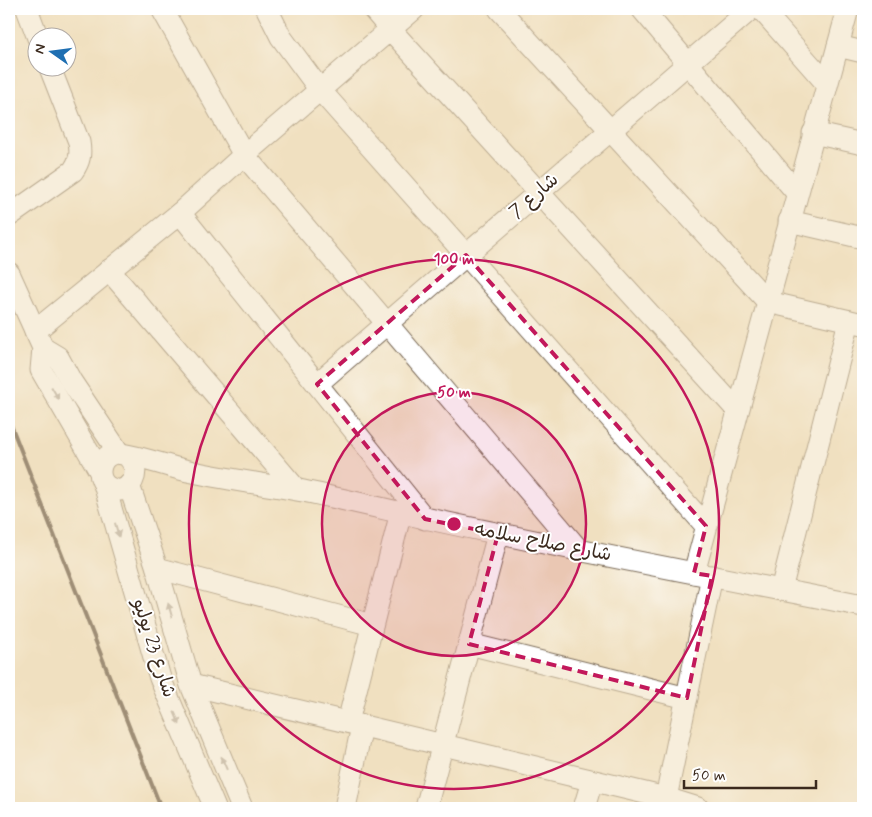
<svg xmlns="http://www.w3.org/2000/svg" width="872" height="817" font-family="Mynerve,'Playpen Sans Arabic',sans-serif">
	<rect width="100%" height="100%" fill="#fff"/>
	<filter id="ink" filterUnits="userSpaceOnUse"><feTurbulence type="fractalNoise" baseFrequency=".02" numOctaves="2"/><feDisplacementMap in="SourceGraphic" scale="10" xChannelSelector="R" yChannelSelector="G"/><feConvolveMatrix kernelMatrix="1 2 1 2 8 2 1 2 1" color-interpolation-filters="sRGB"/></filter>
	<filter id="wash" filterUnits="userSpaceOnUse"><feTurbulence type="fractalNoise" baseFrequency=".0096" numOctaves="4" result="noise"/><feDisplacementMap in="SourceGraphic" scale="20" xChannelSelector="R" yChannelSelector="G"/><feGaussianBlur stdDeviation="1.12" result="paint"/><feColorMatrix in="noise" values="0 0 0 0 0 0 0 0 0 0 0 0 0 0 0 0 0 1.4 0 .05"/><feComposite in="paint" operator="in"/></filter>
	<g filter="url(#wash)">
		<rect width="100%" height="100%" fill="#f0e0c0"/>
	</g>
	<g filter="url(#ink)">
		<g fill="none" stroke-linecap="round" stroke-linejoin="round">
			<defs>
				<g id="minor">
					<path d="M27,9l11,29"/>
					<path d="M162,9l82,146 334,394"/>
					<path d="M267,9l14,28 39,53 386,436"/>
					<path d="M373,9l17,20 347,381"/>
					<path d="M499,9l269,293 95,22"/>
					<path d="M642,9l155,184"/>
					<path d="M761,9l66,75"/>
					<path d="M838,46l25,6"/>
					<path d="M813,133l50,11"/>
					<path d="M180,213l245,306"/>
					<path d="M9,216l64,-45c7,-10 8,-17 6,-29l-29,-74"/>
					<path d="M789,221l74,17"/>
					<path d="M109,270l187,219"/>
					<path d="M9,273l34,75 -2,22 58,100"/>
					<path d="M35,331l145,-118 64,-58 170,-146"/>
					<path d="M43,348l15,9 13,24 48,72"/>
					<path d="M317,384l434,-375"/>
					<path d="M126,455c19,15 4,43 -16,33 -15,-7 -12,-29 2,-34 9,-3 56,12 68,15 44,11 89,15 133,24 61,13 121,28 183,40 122,26 245,49 367,73"/>
					<path d="M104,484l56,194 55,130"/>
					<path d="M129,485l28,83 34,117 51,123"/>
					<path d="M157,568l215,57"/>
					<path d="M694,573l154,-564"/>
					<path d="M781,590l68,-269"/>
					<path d="M469,644l218,54"/>
					<path d="M191,685l475,113 32,10"/>
					<path d="M348,722l53,-210"/>
					<path d="M666,798l46,-222"/>
					<path d="M345,808l17,-82"/>
					<path d="M426,808l72,-274"/>
					<path d="M584,808l8,-27"/>
				</g>
			</defs>
			<use href="#minor" stroke="#7a6a57" stroke-width="23"/>
			<use href="#minor" stroke="#fff" stroke-width="21"/>
			<path stroke="#3b2a1e" stroke-width="4" d="M9,420l152,388"/>
		</g>
		<defs><path id="oneway-solid" d="M-6-.8H1V-3.2L6.5 0L1 3.2V.8H-6Z" transform="scale(1.25)"/></defs>
		<g fill="#a79f9a">
			<use href="#oneway-solid" transform="translate(55 393) rotate(60)"/>
			<use href="#oneway-solid" transform="translate(117 530) rotate(74)"/>
			<use href="#oneway-solid" transform="translate(170 610) rotate(-106)"/>
			<use href="#oneway-solid" transform="translate(177 718) rotate(67)"/>
			<use href="#oneway-solid" transform="translate(224 763) rotate(-113)"/>
		</g>
	</g>
	<path d="M0 0H872V817H0ZM466,255l240,271 -12,47 18,3 -25,122 -218,-54 29,-110 -73,-15 -108,-135z" fill="#f0e0c0" fill-opacity=".55" fill-rule="evenodd"/>
	<path fill="none" stroke="#c2185b" stroke-width="4" stroke-dasharray="10 6" stroke-linejoin="round" d="M466,255l240,271 -12,47 18,3 -25,122 -218,-54 29,-110 -73,-15 -108,-135z"/>
	<circle cx="454" cy="524" r="132" fill="#c2185b" fill-opacity=".12"/>
	<g fill="none" stroke="#c2185b" stroke-width="2.5">
		<circle cx="454" cy="524" r="132"/>
		<circle cx="454" cy="524" r="265"/>
	</g>
	<g text-anchor="middle" dominant-baseline="central" stroke-width="4" stroke-linejoin="round" paint-order="stroke">
		<g font-size="19" fill="#3b2a1e" stroke="#fff">
			<text transform="translate(534 196) rotate(-41)">شارع 7</text>
			<text transform="translate(543 542) rotate(11)">شارع صلاح سلامه</text>
			<text transform="translate(154 648) rotate(72)">شارع 23 يوليو</text>
		</g>
	</g>
	<circle cx="454" cy="524" r="8" fill="#c2185b" stroke="#fff" stroke-width="2.5"/>
	<g font-size="15" text-anchor="middle" font-weight="bold" fill="#c2185b" stroke="#fff" stroke-width="4" stroke-linejoin="round" paint-order="stroke">
		<text x="454" y="264">100 m</text>
		<text x="454" y="397">50 m</text>
	</g>
	<rect width="872" height="817" fill="none" stroke="#fff" stroke-width="30"/>
	<g transform="translate(52 52) rotate(284)"><circle r="24" fill="#ffffff" stroke="#b1aaa5"/>
	<path d="M0-4L9 19L0 12L-9 19Z" fill="#1f6fb2"/>
	<text y="-8" font-size="14" font-weight="bold" text-anchor="middle" fill="#3b2a1e">N</text>
	</g>
	<path d="M684 780v8h132v-8" fill="none" stroke="#3b2a1e" stroke-width="2.5"/>
	<text x="692" y="780" font-size="15" fill="#3b2a1e" stroke="#ffffff" stroke-width="4" paint-order="stroke">50 m</text>
</svg>
